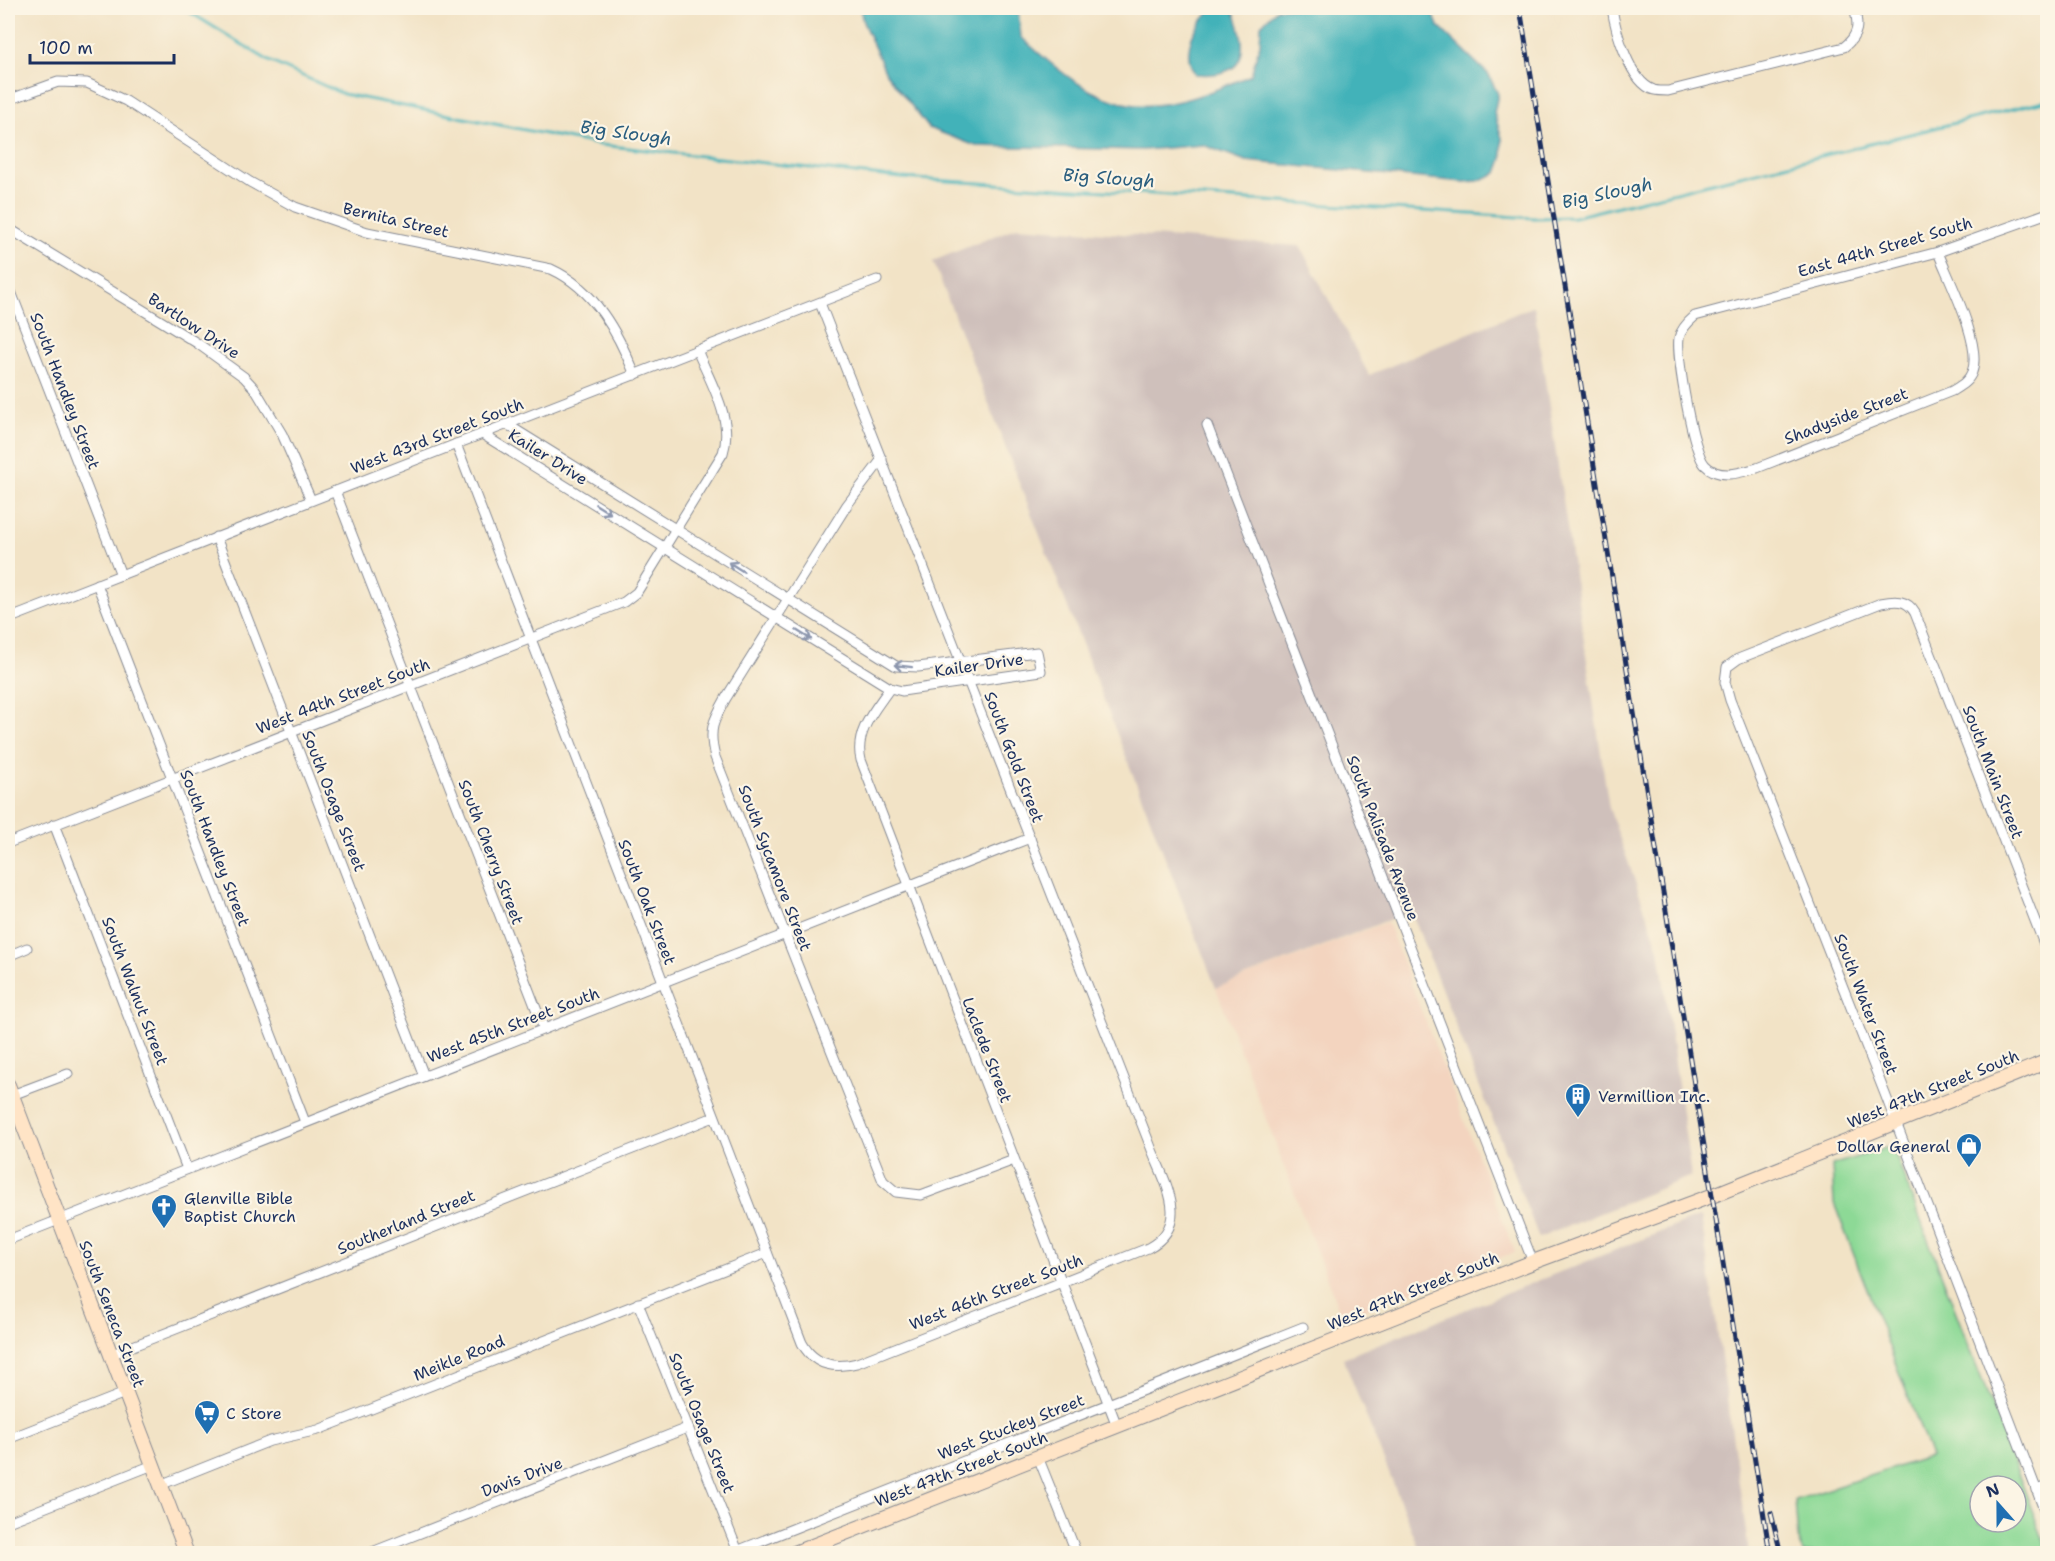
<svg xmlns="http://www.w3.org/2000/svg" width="2055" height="1561" font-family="'Shantell Sans',sans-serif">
	<rect width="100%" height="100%" fill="#fcf5e5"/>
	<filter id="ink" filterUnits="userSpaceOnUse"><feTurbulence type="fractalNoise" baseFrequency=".0167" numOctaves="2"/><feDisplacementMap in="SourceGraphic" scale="12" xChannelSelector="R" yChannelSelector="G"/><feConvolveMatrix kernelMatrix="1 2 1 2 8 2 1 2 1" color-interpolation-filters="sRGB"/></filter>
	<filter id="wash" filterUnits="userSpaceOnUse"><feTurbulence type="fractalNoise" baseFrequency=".008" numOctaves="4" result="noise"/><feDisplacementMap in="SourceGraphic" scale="24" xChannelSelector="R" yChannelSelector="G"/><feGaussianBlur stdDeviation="1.35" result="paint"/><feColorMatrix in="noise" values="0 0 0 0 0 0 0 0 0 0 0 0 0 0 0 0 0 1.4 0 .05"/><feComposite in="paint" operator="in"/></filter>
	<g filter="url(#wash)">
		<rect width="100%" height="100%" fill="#f2e3c6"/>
		<path fill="#f3d4bf" d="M1387,922l128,330 -173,66 -126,-330z"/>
		<g fill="#cfc0bb">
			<path d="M1017,227l283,19 69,129 165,-69 75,502 50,141 32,227 -152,62 -128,-327 -195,77 -283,-727z"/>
			<path d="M1701,1216l48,337h-328l-78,-195z"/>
		</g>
		<path fill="#8dd996" stroke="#54847a" stroke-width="1.5" fill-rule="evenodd" d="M1892,1146l155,403v4h-244l-5,-13 -3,-40 136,-44 -97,-253 -2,-38zM1980,1486h36v36h-36z"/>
		<g fill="#42b2b9" stroke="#2e708c" stroke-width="1.5">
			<path d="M860,8h158l3,29c86,80 123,86 230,38l9,-31 1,-19 17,-17h153l7,18 50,48 10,20 -4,19 8,25v21l-5,14 -19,8 -15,1 -217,-21 -43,-16 -60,5 -167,-4 -47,-18 -43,-55 -23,-51z"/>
			<path d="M1225,8h11l-2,4c16,41 12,66 -39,62 -14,-22 -2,-45 15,-63h12z"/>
		</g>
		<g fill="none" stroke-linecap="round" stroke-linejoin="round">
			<path stroke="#42b2b9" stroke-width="3" d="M183,8l86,53 74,33 258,51 300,33 633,40 40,-1 474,-117"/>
		</g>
	</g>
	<g filter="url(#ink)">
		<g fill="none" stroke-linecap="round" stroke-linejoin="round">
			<defs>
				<g id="street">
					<path d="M1612,8c3,21 18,75 42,82 4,1 10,1 14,1l176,-44c15,-12 15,-22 10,-39"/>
					<path d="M8,100l50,-18 29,1 39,18 124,81 45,25 72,25 184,37c44,20 67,64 84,106"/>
					<path d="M8,228l189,115 47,34 11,12 27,45 29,66"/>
					<path d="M1938,252c10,26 45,93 34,120 -3,9 -12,14 -20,19l-195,77c-17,5 -38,12 -52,-3 -12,-12 -29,-109 -26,-127 2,-9 9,-16 16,-22l243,-64 110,-39"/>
					<path d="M8,284l113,291"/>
					<path d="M1207,425l326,837"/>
					<path d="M482,434l408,254 12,3 139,-20 -4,-19 -119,15 -22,-1 -388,-241"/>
					<path d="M456,444l346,899c12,22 32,26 55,20l291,-115c43,-23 18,-63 4,-98l-332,-847"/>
					<path d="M882,459l-35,46 -121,193c-13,23 -18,32 -11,59l168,424 13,11 25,3 93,-35"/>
					<path d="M335,491l209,538"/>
					<path d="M216,537l208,539"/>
					<path d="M97,584l208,538"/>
					<path d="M8,619l869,-339"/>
					<path d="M890,688c-15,22 -36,44 -29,72l256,666"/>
					<path d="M54,824l133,345"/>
					<path d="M8,843l616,-241 13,-10 86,-139c11,-34 -13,-71 -26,-103"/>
					<path d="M2048,954l-133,-341c-8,-14 -20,-13 -34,-10l-143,56 -11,8 -2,15 5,18 155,394 163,426"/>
					<path d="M8,956l19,-8"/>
					<path d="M12,1095l56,-21"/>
					<path d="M8,1240l1022,-402"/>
					<path d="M638,1303l101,251"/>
					<path d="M110,1355l604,-238"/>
					<path d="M8,1439l117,-46"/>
					<path d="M1038,1457l39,97"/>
					<path d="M160,1485l110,-44 48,-11 449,-177"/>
					<path d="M2036,1490l12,-4"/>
					<path d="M8,1522l145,-57"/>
					<path d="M367,1554l320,-126"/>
					<path d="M729,1554l574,-227"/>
				</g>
				<g id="secondary">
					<path d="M8,1085l179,469"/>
					<path d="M792,1554l741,-292 181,-67 334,-134"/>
				</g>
			</defs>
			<use href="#street" stroke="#868992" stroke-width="11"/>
			<use href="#secondary" stroke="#868992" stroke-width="16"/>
			<use href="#street" stroke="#fff" stroke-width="9"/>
			<use href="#secondary" stroke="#ffe4c6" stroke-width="14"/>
			<defs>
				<g id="rail">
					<path d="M1520,8l250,1546"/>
					<path d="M1771,1513l10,41"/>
				</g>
			</defs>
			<use href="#rail" stroke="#1b2f5e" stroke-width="5"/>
			<use href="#rail" stroke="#fcf5e5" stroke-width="3" stroke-dasharray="9" stroke-linecap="butt"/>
		</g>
		<defs><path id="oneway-shaft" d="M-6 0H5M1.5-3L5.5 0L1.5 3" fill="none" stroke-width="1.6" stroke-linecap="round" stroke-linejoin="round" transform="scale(1.5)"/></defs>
		<g stroke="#8d97ae">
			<use href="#oneway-shaft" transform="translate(603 509) rotate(32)"/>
			<use href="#oneway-shaft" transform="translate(736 567) rotate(-148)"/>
			<use href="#oneway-shaft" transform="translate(804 635) rotate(32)"/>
			<use href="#oneway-shaft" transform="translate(903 666) rotate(-173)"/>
		</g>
	</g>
	<defs>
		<symbol id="building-pin" viewBox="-11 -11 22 30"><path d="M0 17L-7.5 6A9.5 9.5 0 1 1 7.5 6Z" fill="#1f6fb2" stroke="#fcf5e5"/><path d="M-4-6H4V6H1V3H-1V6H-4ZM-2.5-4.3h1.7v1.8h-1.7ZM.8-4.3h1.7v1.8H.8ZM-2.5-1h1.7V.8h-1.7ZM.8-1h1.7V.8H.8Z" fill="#fff"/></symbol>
		<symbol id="shop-pin" viewBox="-11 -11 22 30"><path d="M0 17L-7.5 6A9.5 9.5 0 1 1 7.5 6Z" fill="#1f6fb2" stroke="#fcf5e5"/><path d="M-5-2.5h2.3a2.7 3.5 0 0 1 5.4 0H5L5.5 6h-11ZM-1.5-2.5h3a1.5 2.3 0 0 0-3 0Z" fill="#fff"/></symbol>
		<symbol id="church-pin" viewBox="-11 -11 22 30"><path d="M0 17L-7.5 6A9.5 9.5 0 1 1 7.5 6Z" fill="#1f6fb2" stroke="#fcf5e5"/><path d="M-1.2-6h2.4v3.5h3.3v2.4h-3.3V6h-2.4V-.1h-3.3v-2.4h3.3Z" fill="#fff"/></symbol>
		<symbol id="supermarket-pin" viewBox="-11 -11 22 30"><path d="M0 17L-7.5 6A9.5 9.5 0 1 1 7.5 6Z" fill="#1f6fb2" stroke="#fcf5e5"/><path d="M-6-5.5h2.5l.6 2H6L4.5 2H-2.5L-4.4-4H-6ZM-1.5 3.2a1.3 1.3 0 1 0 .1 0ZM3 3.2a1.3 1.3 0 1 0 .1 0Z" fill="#fff"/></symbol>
	</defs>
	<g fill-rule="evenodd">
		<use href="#building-pin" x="1563" y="1081" width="30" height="40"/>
		<use href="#shop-pin" x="1954" y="1131" width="30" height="40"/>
		<use href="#church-pin" x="149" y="1192" width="30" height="40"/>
		<use href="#supermarket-pin" x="192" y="1398" width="30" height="40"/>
	</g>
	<g text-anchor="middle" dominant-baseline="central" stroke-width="4.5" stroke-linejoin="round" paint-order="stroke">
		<g font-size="16" fill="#1b2f5e" stroke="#fcf5e5">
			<text transform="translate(396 220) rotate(13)">Bernita Street</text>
			<text transform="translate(1885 247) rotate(-16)">East 44th Street South</text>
			<text transform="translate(194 326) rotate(33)">Bartlow Drive</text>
			<text transform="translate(65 391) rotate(69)">South Handley Street</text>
			<text transform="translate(1846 416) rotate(-21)">Shadyside Street</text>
			<text transform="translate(437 436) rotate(-21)">West 43rd Street South</text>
			<text transform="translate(548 457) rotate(32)">Kailer Drive</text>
			<text transform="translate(979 665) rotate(-8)">Kailer Drive</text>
			<text transform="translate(343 696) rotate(-21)">West 44th Street South</text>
			<text transform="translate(1014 757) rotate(69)">South Gold Street</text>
			<text transform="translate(1993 772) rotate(69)">South Main Street</text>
			<text transform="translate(334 801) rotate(69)">South Osage Street</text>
			<text transform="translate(1383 838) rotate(69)">South Palisade Avenue</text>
			<text transform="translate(215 848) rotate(69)">South Handley Street</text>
			<text transform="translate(491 852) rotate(69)">South Cherry Street</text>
			<text transform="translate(775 868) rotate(69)">South Sycamore Street</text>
			<text transform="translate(647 902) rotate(69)">South Oak Street</text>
			<text transform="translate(135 991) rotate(69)">South Walnut Street</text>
			<text transform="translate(1866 1004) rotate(69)">South Water Street</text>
			<text transform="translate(513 1025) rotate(-21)">West 45th Street South</text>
			<text transform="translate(987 1050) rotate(69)">Laclede Street</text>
			<text transform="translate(1933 1089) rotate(-22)">West 47th Street South</text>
			<text transform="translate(406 1222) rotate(-22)">Southerland Street</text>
			<text transform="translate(1413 1291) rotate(-22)">West 47th Street South</text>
			<text transform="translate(996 1292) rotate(-21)">West 46th Street South</text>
			<text transform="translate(112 1314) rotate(69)">South Seneca Street</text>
			<text transform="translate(459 1358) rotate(-22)">Meikle Road</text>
			<text transform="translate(702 1423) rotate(68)">South Osage Street</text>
			<text transform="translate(1011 1427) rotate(-21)">West Stuckey Street</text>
			<text transform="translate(961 1469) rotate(-21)">West 47th Street South</text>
			<text transform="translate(522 1477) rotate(-21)">Davis Drive</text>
		</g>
		<g font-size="16" fill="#1b2f5e" stroke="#fcf5e5" text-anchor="start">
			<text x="1598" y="1096">Vermillion Inc.</text>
			<text x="1950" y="1146" text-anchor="end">Dollar General</text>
			<text x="184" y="1198">Glenville Bible<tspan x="184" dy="18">Baptist Church</tspan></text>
			<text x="226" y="1413">C Store</text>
		</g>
		<g font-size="18" font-style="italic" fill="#295d7e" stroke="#fcf5e5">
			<text transform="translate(626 133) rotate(8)">Big Slough</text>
			<text transform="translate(1109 178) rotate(4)">Big Slough</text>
			<text transform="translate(1607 193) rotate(-12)">Big Slough</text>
		</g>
	</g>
	<rect width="2055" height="1561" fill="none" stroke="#fcf5e5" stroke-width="30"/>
	<g transform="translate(1998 1504) rotate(339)"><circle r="28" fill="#fcf5e5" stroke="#a2a6af" stroke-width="1.5"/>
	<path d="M0-4.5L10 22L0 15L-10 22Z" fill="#1f6fb2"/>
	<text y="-9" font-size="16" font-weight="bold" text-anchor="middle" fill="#1b2f5e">N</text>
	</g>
	<path d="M30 54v9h144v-9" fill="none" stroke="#1b2f5e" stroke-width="3"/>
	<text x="39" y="54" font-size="18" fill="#1b2f5e" stroke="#fcf5e5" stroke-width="4.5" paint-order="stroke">100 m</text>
</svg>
